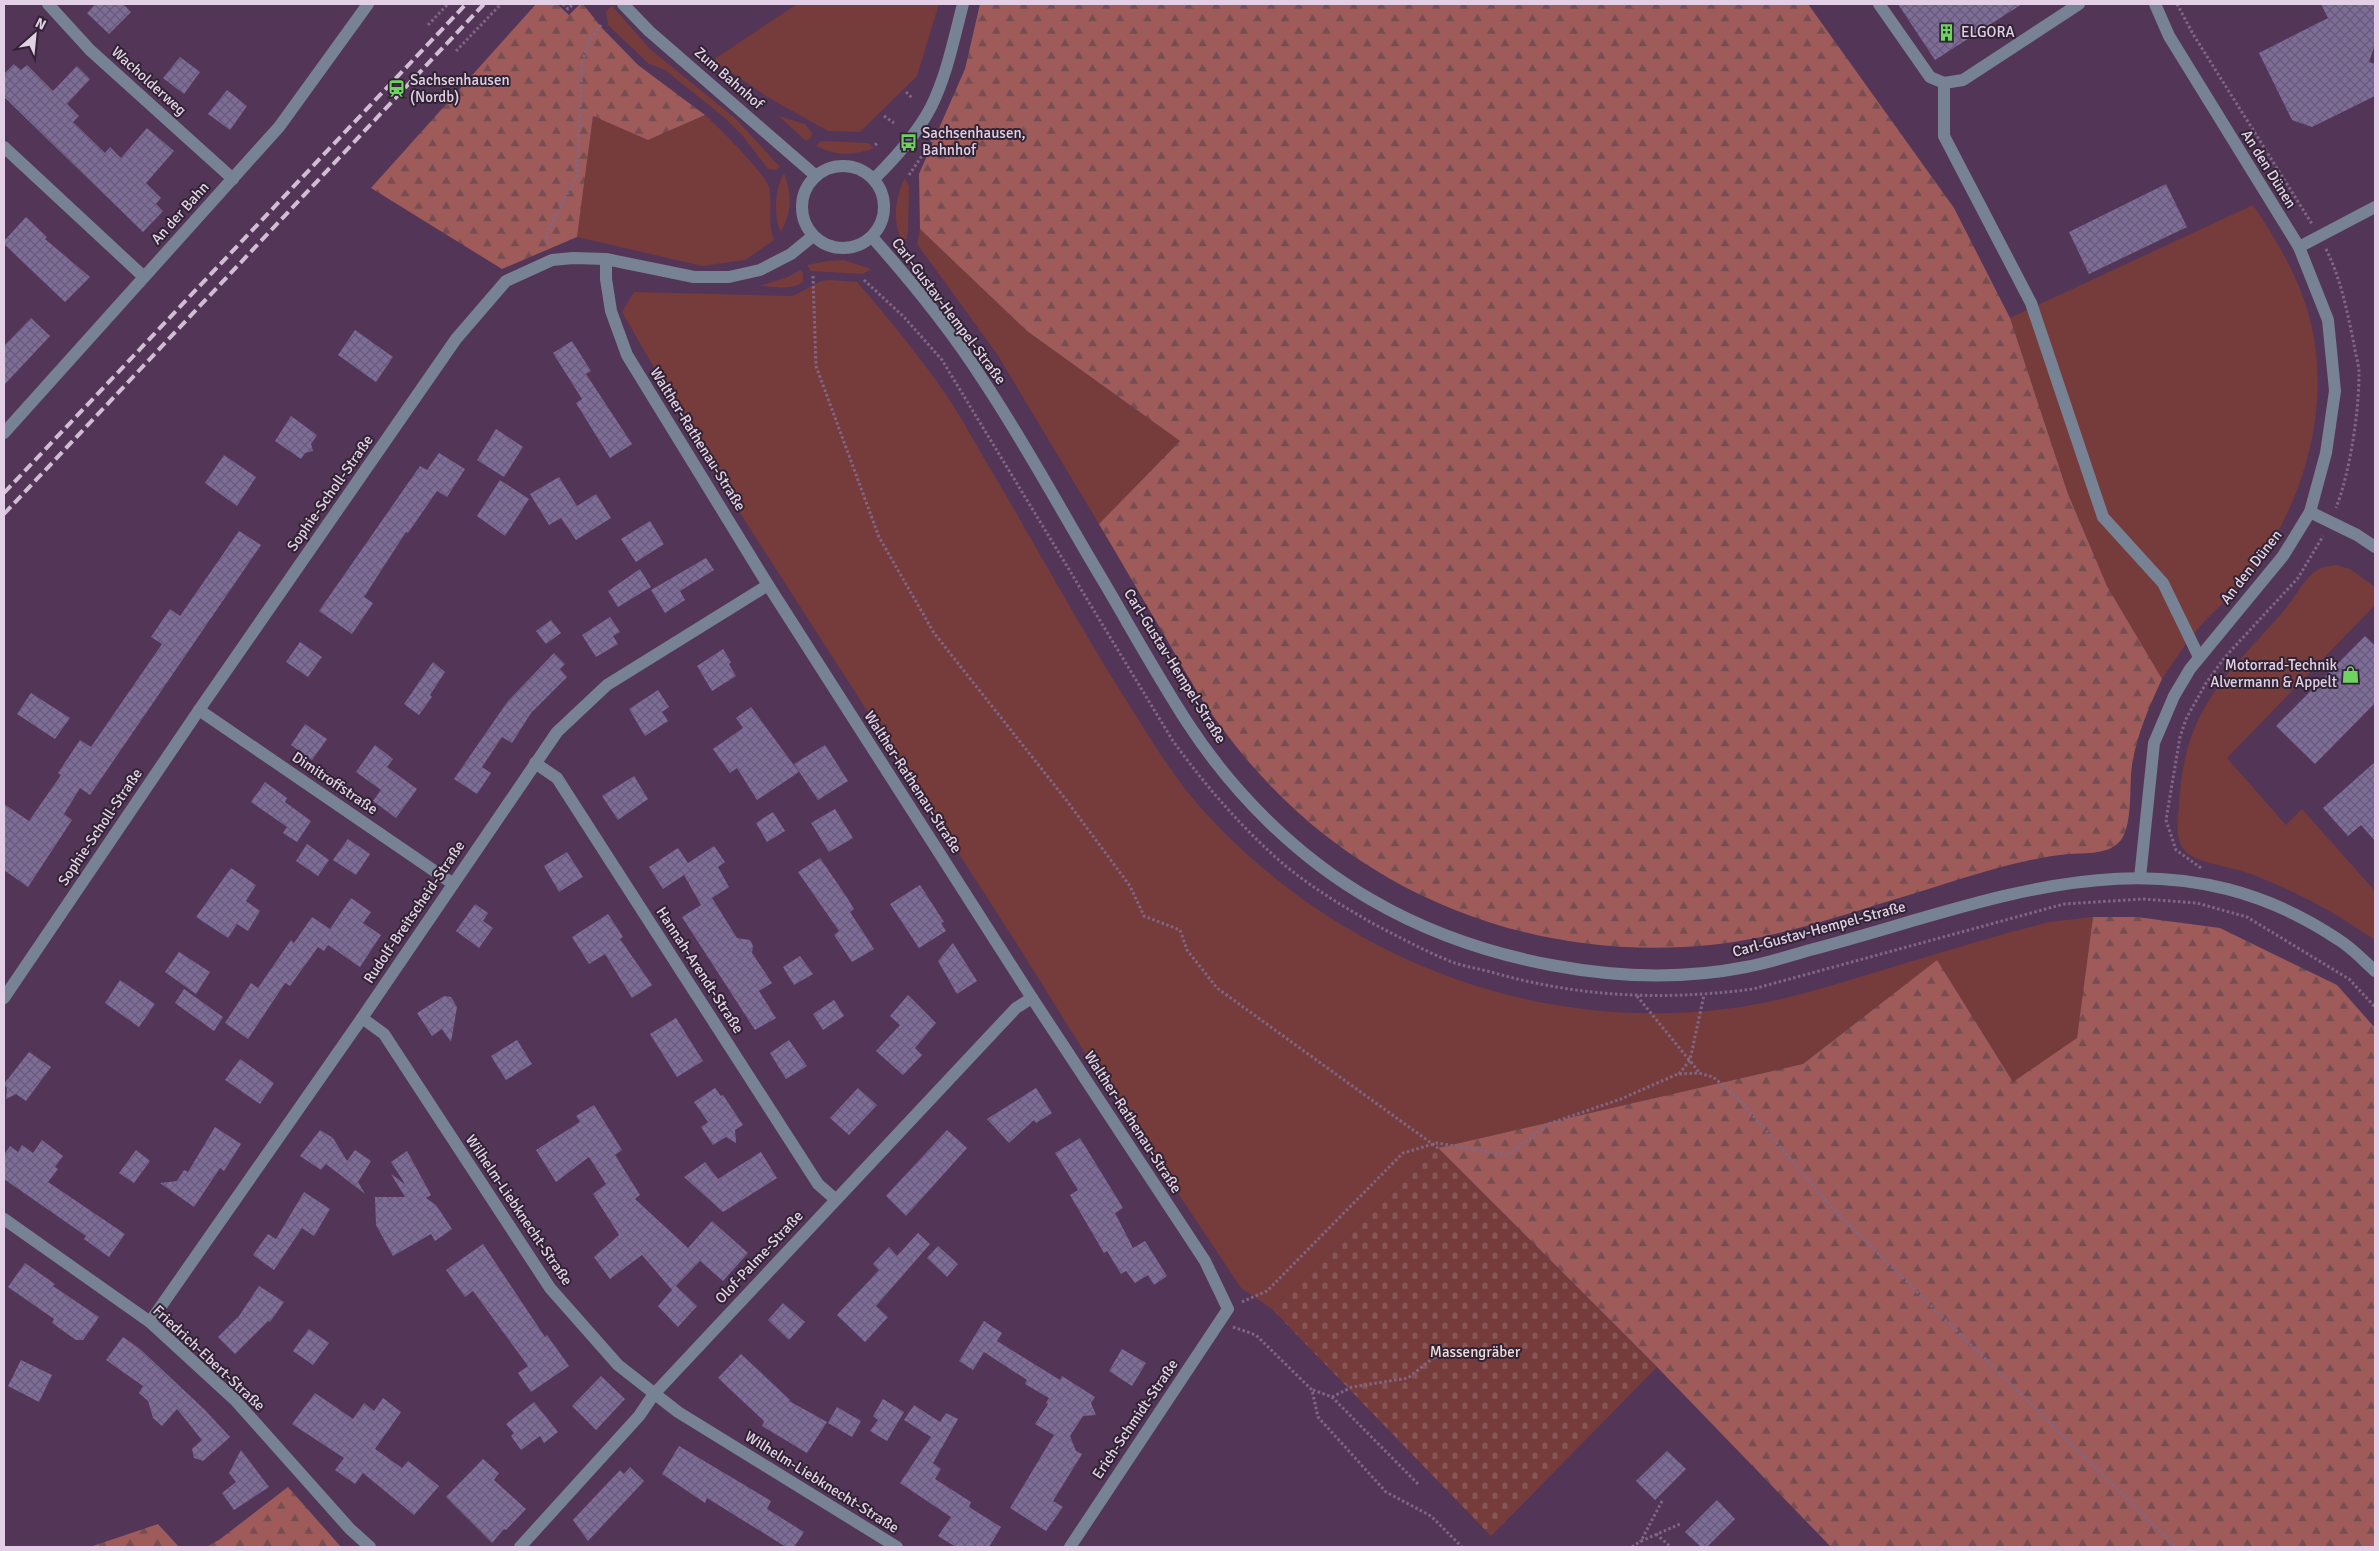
<svg xmlns="http://www.w3.org/2000/svg" width="2379" height="1551" font-family="Signika,sans-serif">
	<defs>
		<pattern id="forest-firs" width="22" height="20" patternUnits="userSpaceOnUse" patternTransform="scale(1.25)"><rect width="22" height="20" fill="#9f5b5a"/><path d="M5 1l3.5 6h-7zM16 11l3.5 6h-7z" fill="#764e51"/></pattern>
		<pattern id="cemetery-stones" width="16" height="16" patternUnits="userSpaceOnUse" patternTransform="scale(1.25)"><rect width="16" height="16" fill="#763b3b"/><path d="M2 7V4a2 2 0 0 1 4 0v3zM10 15v-3a2 2 0 0 1 4 0v3z" fill="#895657"/></pattern>
		<pattern id="building-cross-hatch" width="8" height="8" patternUnits="userSpaceOnUse" patternTransform="scale(1.25)"><rect width="8" height="8" fill="#7e6d99"/><path d="M0 0l8 8M0 8l8-8" fill="none" stroke="#675a77"/></pattern>
	</defs>
	<rect width="100%" height="100%" fill="#533558"/>
	<g fill="#763b3b">
		<path d="M797,4h142l-22,72 -57,56 -32,-1 -59,-33 -56,-38z"/>
		<path d="M612,6l38,43 86,70 44,48 -5,3 -7,-1 -26,-34 -17,-17 -60,-48 -16,-6 -41,-39 -2,-14z"/>
		<path d="M705,115c12,10 61,60 64,72 4,18 -2,36 5,53l-29,20 -43,6 -125,-29 16,-121 55,24z"/>
		<path d="M779,116l26,8 7,9 -1,5 -5,3z"/>
		<path d="M821,141l47,2 6,5c-21,8 -38,8 -58,-2z"/>
		<path d="M784,173c8,22 8,38 -3,59 -8,-15 -6,-45 3,-59z"/>
		<path d="M905,178l4,8 -1,46 -1,6 -5,4c-10,-22 -7,-43 3,-64z"/>
		<path d="M2253,205c27,40 53,84 61,133 13,78 -10,157 -53,222 -16,24 -39,43 -59,64 -15,17 -27,36 -40,55l-55,-93 -39,-92 -58,-176z"/>
		<path d="M920,229l107,102 153,110 -81,83 -102,-170 -80,-110z"/>
		<path d="M844,260l27,9 -8,5 -52,-3 -4,-6 20,-4z"/>
		<path d="M800,270l3,3v9c-12,9 -30,4 -44,4l29,-9z"/>
		<path d="M830,280l27,2c34,39 65,77 94,120 16,25 30,52 46,78 47,80 92,163 143,242 18,29 38,60 61,86 132,147 327,225 524,201 51,-6 99,-21 148,-36 46,-14 92,-28 138,-41l38,-10 44,-5 -16,122 -64,43 -76,-122 -134,104 -365,84 -166,161 -31,-21 -155,-233 -62,-100 -309,-481 -93,-162 12,-20 159,4 28,-15z"/>
		<path d="M2336,565l14,4 25,18v18l-148,153 59,67 16,-16 73,82v49c-41,-28 -83,-51 -130,-68 -14,-5 -52,-10 -60,-21 -11,-13 -7,-31 -6,-47 5,-94 45,-126 103,-191 12,-13 23,-38 39,-45 5,-2 11,-2 15,-3z"/>
	</g>
	<g fill="url(#forest-firs)">
		<path d="M536,4h21l12,11 11,-11h3l18,23 37,38 67,50 -57,25 -55,-24 -16,121 -75,32 -131,-81z"/>
		<path d="M980,4h828l146,204 56,110 58,176 39,92 55,93c-13,28 -25,55 -30,86 -3,20 1,59 -11,75 -12,15 -35,13 -52,14 -51,5 -101,23 -150,38 -68,20 -138,46 -209,53 -193,19 -374,-61 -488,-217 -20,-26 -36,-55 -52,-83 -24,-40 -47,-81 -71,-121l81,-83 -153,-110 -107,-102 -1,-55 46,-105z"/>
		<path d="M2093,917h44l83,11 117,57 38,43v519h-544l-174,-180 -219,-219 365,-84 134,-104 76,122 64,-44z"/>
		<path d="M288,1487l53,60h-135l13,-7z"/>
		<path d="M158,1524l21,23h-89z"/>
	</g>
	<path fill="url(#cemetery-stones)" d="M1438,1148l219,219 -166,169 -219,-227z"/>
	<g fill="url(#building-cross-hatch)">
		<path d="M95,4h28l8,8 -22,22 -22,-21z"/>
		<path d="M1898,4h124l-87,56z"/>
		<path d="M2321,4h54v40l-6,18 6,2v32l-63,31 -20,-7 -33,-67 69,-35z"/>
		<path d="M180,57l20,15 -16,22 -21,-16z"/>
		<path d="M14,64l7,6 6,-5 26,26 24,-25 13,13 -23,25 12,12 -6,6 32,31 5,-6 11,11 26,-30 27,23 -28,32 15,15 -5,6 7,7 -20,21 -139,-135v-23z"/>
		<path d="M227,90l20,16 -17,24 -22,-16z"/>
		<path d="M2166,184l21,43 -98,47 -20,-42z"/>
		<path d="M26,217l21,20 -2,2 45,38 -25,25 -61,-58v-3z"/>
		<path d="M31,318l19,18 -46,49v-39z"/>
		<path d="M355,330l38,27 -17,25 -38,-27z"/>
		<path d="M572,341l19,30 -5,3 46,70 -22,14 -34,-55 6,-4 -29,-46z"/>
		<path d="M291,416l26,19 -6,9 2,7 -8,2 -4,6 -26,-18z"/>
		<path d="M496,429l27,18 -19,30 -27,-17z"/>
		<path d="M439,453l26,16 -18,28 -10,-6 -29,42 -2,-1 -42,65 9,6 -21,31 -33,-23 101,-145 7,4z"/>
		<path d="M224,455l32,22 -19,29 -32,-23z"/>
		<path d="M559,477l18,29 19,-12 15,24 -35,22 -15,-22 -12,7 -19,-31z"/>
		<path d="M500,480l29,19 -24,37 -28,-20z"/>
		<path d="M650,521l14,23 -28,18 -15,-23z"/>
		<path d="M239,531l22,14 -171,250 -10,-7 -16,26 8,6 -44,67 -24,-17v-66l25,17 32,-46 -3,-2 22,-33 11,7 71,-103 -11,-7 19,-28 10,7z"/>
		<path d="M706,558l8,12 -34,21 5,9 -20,13 -14,-23z"/>
		<path d="M640,569l11,18 -33,20 -10,-16z"/>
		<path d="M610,617l10,15 -7,4 5,8 -22,13 -14,-22z"/>
		<path d="M551,620l10,13 -15,11 -10,-13z"/>
		<path d="M2365,636l10,10v57l-60,61 -39,-38z"/>
		<path d="M300,642l22,15 -14,20 -22,-15z"/>
		<path d="M723,649l8,13 -2,2 7,12 -24,15 -15,-25z"/>
		<path d="M554,653l11,11 -5,5 7,8 -36,36 -19,30 -10,-6 -20,30 9,6 -14,21 -23,-15 54,-78z"/>
		<path d="M433,662l12,10 -15,23 2,2 -13,18 -15,-11z"/>
		<path d="M658,690l11,17 -7,5 6,9 -23,15 -16,-27z"/>
		<path d="M31,693l39,25 -15,21 -38,-25z"/>
		<path d="M751,707l48,65 -42,28 -20,-32 -7,5 -17,-24 30,-21 -7,-10z"/>
		<path d="M305,724l22,15 -15,21 -21,-15z"/>
		<path d="M375,745l18,14 -6,8 30,22 -21,29 -23,-17 8,-11 -25,-18z"/>
		<path d="M825,745l23,36 -30,19 -24,-36z"/>
		<path d="M2375,762v79l-14,-16 -13,11 -25,-28z"/>
		<path d="M634,776l14,23 -30,21 -16,-24z"/>
		<path d="M265,782l22,16 -2,4 26,19 -14,21 -14,-9 4,-6 -36,-25z"/>
		<path d="M835,809l18,29 -24,14 -18,-29z"/>
		<path d="M773,812l12,19 -18,11 -11,-19z"/>
		<path d="M348,839l22,15 -14,21 -23,-15z"/>
		<path d="M307,844l22,16 -11,16 -22,-15z"/>
		<path d="M714,846l11,16 -7,5 11,20 -17,11 25,40 13,2 3,6 -1,7 20,30 -13,8 17,27 -21,12 -73,-113 19,-12 -17,-30 -21,14 -14,-22 29,-19 10,15z"/>
		<path d="M567,852l16,25 -24,15 -15,-26z"/>
		<path d="M820,858l28,41 6,10 -4,3 24,37 -22,13 -18,-27 5,-4 -41,-59z"/>
		<path d="M231,868l25,17 -10,16 14,10 -12,20 -11,-7 -9,14 -32,-21z"/>
		<path d="M920,885l24,37 -3,1 5,8 -27,17 -29,-44z"/>
		<path d="M351,898l20,14 -8,11 18,12 -21,32 -32,-22 -4,6 -6,-4 -28,39 -5,-3 -37,56 -23,-16 26,-40 7,5 33,-48 3,3 18,-26 18,12z"/>
		<path d="M475,904l13,9 -5,8 10,7 -14,20 -23,-17z"/>
		<path d="M608,914l15,23 -3,2 32,46 -20,13 -27,-44 -16,10 -17,-27z"/>
		<path d="M953,943l24,38 -20,13 -19,-33z"/>
		<path d="M179,952l31,20 -14,22 -31,-22z"/>
		<path d="M800,956l13,18 -19,11 -11,-18z"/>
		<path d="M120,980l35,24 -16,23 -34,-24z"/>
		<path d="M184,989l39,28 -9,14 -39,-28z"/>
		<path d="M908,995l28,28 -21,25 7,7 -19,20 -27,-24 24,-26 -10,-9z"/>
		<path d="M444,996l7,1 6,10 -6,35 -9,-13 -10,7 -15,-23z"/>
		<path d="M834,1000l10,16 -21,14 -10,-16z"/>
		<path d="M676,1018l27,43 -26,16 -27,-43z"/>
		<path d="M517,1040l15,24 -26,16 -15,-24z"/>
		<path d="M789,1040l18,26 -21,13 -16,-26z"/>
		<path d="M29,1052l22,15 -25,34 -10,-7 -10,5 1,-11 -3,-4z"/>
		<path d="M240,1059l34,24 -14,21 -35,-24z"/>
		<path d="M715,1088l6,8 2,-1 20,30 -8,5 1,13 -10,-6 -13,8 -12,-18 7,-5 -14,-20z"/>
		<path d="M858,1088l19,17 -28,30 -19,-17z"/>
		<path d="M1036,1088l16,25 -16,10 -2,-3 -25,23 -22,-24z"/>
		<path d="M594,1105l28,45 -7,5 25,40 -5,4 53,49 24,-27 36,32 -25,28 -23,-20 -24,25 21,20 -19,21 -20,-21 14,-16 -30,-35 -32,24 -16,-22 25,-22 -26,-41 13,-10 -17,-27 -33,25 -20,-32 44,-28 -4,-6z"/>
		<path d="M215,1127l26,17 -17,27 -4,-3 -26,39 -34,-24 17,-2 7,-11 4,2z"/>
		<path d="M320,1130l13,8 14,23 8,-11 16,11 -13,21 7,12 -39,-30 -5,6 -21,-14z"/>
		<path d="M947,1130l20,18 -61,68 -20,-20z"/>
		<path d="M1080,1138l43,70 -8,5 18,35 12,-7 22,35 -13,9 -6,-10 -13,8 -9,-12 -5,3 -14,-23 -3,2 -34,-58 8,-5 -23,-37z"/>
		<path d="M42,1140l21,16 -8,11 3,2 -10,13 77,52 -16,23 -25,-18 2,-3 -82,-57v-24l6,-9 8,6 4,-7 11,8z"/>
		<path d="M136,1150l14,11 -16,22 -15,-10z"/>
		<path d="M407,1151l24,44 -5,3 10,7 16,24 -17,12 -4,-7 -38,22 -17,-31 -1,-28h30l-14,-23 14,10 -14,-22z"/>
		<path d="M761,1152l16,26 -54,34 -39,-35 21,-15 13,17z"/>
		<path d="M304,1192l26,17 -16,27 -12,-8 -28,42 -21,-15 15,-21 8,5z"/>
		<path d="M918,1233l12,11 -54,62 12,11 -23,25 -28,-27 42,-45 -6,-6 16,-17 8,9z"/>
		<path d="M483,1244l62,93 2,-2 22,31 -38,26 -13,-19 10,-7 -55,-75 -8,6 -19,-27z"/>
		<path d="M938,1246l20,18 -11,13 -20,-19z"/>
		<path d="M25,1263l30,21 -2,2 46,31 -16,23h-7l-24,-17 2,-4 -46,-32z"/>
		<path d="M259,1286l25,16 -14,20 -2,-1 -33,33 -17,-17 21,-21z"/>
		<path d="M783,1303l22,19 -16,18 -21,-20z"/>
		<path d="M984,1321l18,12 -5,8 63,39 2,-4 33,21 -4,6 5,12 -13,1 -13,20 6,15 6,3 -29,47 10,6 -17,24 -36,-23 44,-73 -19,-11 13,-20 -2,-1 3,-5 -24,-14 2,-4 -43,-28 -11,18 -14,-9z"/>
		<path d="M309,1329l20,14 -16,22 -20,-14z"/>
		<path d="M123,1337l17,12 65,61 25,27 -27,24 -9,-3 -2,-9 10,-9 -25,-31 -15,17 -9,-8 -5,-17 -9,-8 4,-7 -37,-26z"/>
		<path d="M1122,1349l24,14 -14,23 -23,-15z"/>
		<path d="M741,1354l49,46 -1,1 38,21 -20,31 -45,-27 2,-5 -46,-43z"/>
		<path d="M21,1360l31,15 -13,27 -31,-16z"/>
		<path d="M601,1376l24,23 -29,31 -24,-24z"/>
		<path d="M315,1393l38,26 11,-16 10,8 9,-13 18,14 -26,37 27,19 6,-7 31,25 -25,29 -51,-42 -8,11 -20,-14 9,-12 -52,-34z"/>
		<path d="M883,1399l21,13 -17,29 -17,-10 8,-11 -5,-4z"/>
		<path d="M534,1402l24,30 -14,11 -4,-7 -19,14 -10,-14 3,-3 -8,-9z"/>
		<path d="M914,1405l26,17 6,-9 12,6 -25,44 8,6 -6,10 36,23 -2,5 32,20 -12,20h-33l-18,-11 13,-19 -51,-34 31,-46 -27,-17z"/>
		<path d="M837,1407l24,14 -9,16 -24,-14z"/>
		<path d="M679,1446l92,55 -4,8 37,23 -10,15h-8l-79,-49 -2,5 -43,-29z"/>
		<path d="M241,1450l28,37 -35,23 -12,-17 14,-11 -7,-9z"/>
		<path d="M1667,1451l19,18 -31,31 -19,-19z"/>
		<path d="M483,1459l16,14 -5,7 32,29 -20,21 -2,-1 -12,14 -46,-46z"/>
		<path d="M630,1467l14,14 -56,60 -15,-21 47,-50 4,4z"/>
		<path d="M1717,1500l18,19 -28,28h-6l-16,-15z"/>
	</g>
	<g fill="none" stroke-linecap="round" stroke-linejoin="round">
		<g stroke="#816685" stroke-width="3" stroke-dasharray="2.5 2.5" stroke-linecap="butt">
			<path d="M563,4l5,5 5,-5"/>
			<path d="M2177,4l16,30 119,190"/>
			<path d="M428,25l20,-21"/>
			<path d="M456,51l45,-47"/>
			<path d="M906,92l7,7"/>
			<path d="M884,116l10,7"/>
			<path d="M875,145l4,-3"/>
			<path d="M909,175l29,-43"/>
			<path d="M548,244l-2,-10 31,-58 5,-112 6,-22 13,-17"/>
			<path d="M2326,249c15,30 21,62 28,95 1,9 5,20 5,29 0,39 -9,99 -23,135"/>
			<path d="M813,276l3,90 63,171 55,96 133,168 63,85 14,30 36,14 7,20 30,38 221,160"/>
			<path d="M864,280l40,37 38,43 231,381c32,44 67,85 108,121 28,24 60,43 91,61 25,13 49,26 75,37 14,6 29,8 44,12 87,25 171,29 262,17l311,-85 79,-5 54,4 50,14 102,62 26,28"/>
			<path d="M2201,868l-25,-18 -10,-30 14,-83 6,-18 20,-36 19,-26 73,-79 25,-42"/>
			<path d="M1637,996l62,76"/>
			<path d="M1679,1074l11,-14 14,-65"/>
			<path d="M1242,1302l25,-11 136,-138 34,-10 71,12 40,-31 73,-25 57,-25 21,-1 14,4 23,19 102,118 338,333"/>
			<path d="M1233,1327l23,8 56,55 6,27 68,75 45,24 31,31"/>
			<path d="M1313,1390l19,7 86,87"/>
			<path d="M1332,1397l20,-10 56,-9 34,-27"/>
			<path d="M1662,1501l-21,40 39,-17"/>
			<path d="M1656,1534l15,13"/>
			<path d="M1632,1547l9,-6"/>
		</g>
		<g stroke="#778295" stroke-width="12">
			<path d="M48,4l42,46 143,129"/>
			<path d="M623,4l26,27 167,145"/>
			<path d="M1879,4l51,73 14,6 19,-3 116,-76"/>
			<path d="M1944,83v53l87,167 72,214 60,66 36,74"/>
			<path d="M4,147l140,130"/>
			<circle cx="843" cy="207" r="41"/>
			<path d="M874,179c22,-22 43,-45 57,-72 16,-32 23,-69 32,-103"/>
			<path d="M872,237c40,45 79,93 111,143 44,66 81,136 122,204 27,46 53,93 82,138 46,71 110,135 183,177 106,62 255,92 376,68 22,-4 43,-11 64,-17 183,-48 352,-129 529,-10 13,8 25,21 36,31"/>
			<path d="M2299,247l76,-40"/>
			<path d="M606,259v20l5,32 16,44 141,230 264,413 173,263 23,48 -158,238"/>
			<path d="M4,433l275,-306 89,-123"/>
			<path d="M2310,512l47,23 18,12"/>
			<path d="M199,710l253,173"/>
			<path d="M535,763l22,15 261,406 17,15"/>
			<path d="M2140,878l14,-135 20,-47 16,-27 93,-113 27,-44 16,-59 9,-62 -7,-71 -29,-73 -130,-211 -14,-32"/>
			<path d="M4,998l195,-288 257,-371 50,-58 46,-21 21,-2 33,1 88,18h35l31,-7 31,-16 22,-18"/>
			<path d="M362,1018l22,16 166,254 68,77 60,47 219,135"/>
			<path d="M4,1219l146,103 85,78 115,129 20,18"/>
			<path d="M150,1322l212,-304 195,-286 50,-47 161,-100"/>
			<path d="M520,1547l119,-131 15,-22 362,-386 16,-10"/>
		</g>
		<g stroke="#d1bdd4" stroke-width="4" stroke-dasharray="10 5" stroke-linecap="butt">
			<path d="M4,493l462,-489"/>
			<path d="M4,514l480,-510"/>
		</g>
	</g>
	<defs>
		<symbol id="building-bare" viewBox="-9 -9 18 18"><path d="M-4-6H4V6H1V3H-1V6H-4ZM-2.5-4.3h1.7v1.8h-1.7ZM.8-4.3h1.7v1.8H.8ZM-2.5-1h1.7V.8h-1.7ZM.8-1h1.7V.8H.8Z" fill="#6ed361" stroke="#302333" stroke-width="2.5" paint-order="stroke"/></symbol>
		<symbol id="station-bare" viewBox="-9 -9 18 18"><path d="M-3-6H3Q5-6 5-4V2Q5 4 3 4L4.5 6H3L1.5 4h-3L-3 6H-4.5L-3 4Q-5 4-5 2V-4Q-5-6-3-6ZM-3.5-4v3h7v-3ZM-3.5 1v1.5H-2V1ZM2 1v1.5H3.5V1Z" fill="#6ed361" stroke="#302333" stroke-width="2.5" paint-order="stroke"/></symbol>
		<symbol id="bus-bare" viewBox="-9 -9 18 18"><path d="M-5-6H5V4H4V6H2V4H-2V6H-4V4H-5ZM-3.5-4V0h7V-4ZM-3.5 1.2v1.5H-2V1.2ZM2 1.2v1.5H3.5V1.2Z" fill="#6ed361" stroke="#302333" stroke-width="2.5" paint-order="stroke"/></symbol>
		<symbol id="shop-bare" viewBox="-9 -9 18 18"><path d="M-5-2.5h2.3a2.7 3.5 0 0 1 5.4 0H5L5.5 6h-11ZM-1.5-2.5h3a1.5 2.3 0 0 0-3 0Z" fill="#6ed361" stroke="#302333" stroke-width="2.5" paint-order="stroke"/></symbol>
	</defs>
	<g fill-rule="evenodd">
		<use href="#building-bare" x="1934" y="20" width="25" height="25"/>
		<use href="#station-bare" x="384" y="76" width="25" height="25"/>
		<use href="#bus-bare" x="896" y="130" width="25" height="25"/>
		<use href="#shop-bare" x="2338" y="662" width="25" height="25"/>
	</g>
	<g text-anchor="middle" dominant-baseline="central" stroke-width="4" stroke-linejoin="round" paint-order="stroke">
		<g font-size="15" fill="#e3d0e6" stroke="#302333" text-anchor="start">
			<text x="1961" y="32">ELGORA</text>
			<text x="410" y="80">Sachsenhausen<tspan x="410" dy="17">(Nordb)</tspan></text>
			<text x="922" y="133">Sachsenhausen,<tspan x="922" dy="17">Bahnhof</tspan></text>
			<text x="2337" y="665" text-anchor="end">Motorrad-Technik<tspan x="2337" dy="17">Alvermann &amp; Appelt</tspan></text>
		</g>
		<g font-size="15" fill="#e3d0e6" stroke="#302333">
			<text transform="translate(729 78) rotate(41)">Zum Bahnhof</text>
			<text transform="translate(149 81) rotate(42)">Wacholderweg</text>
			<text transform="translate(2269 169) rotate(58)">An den Dünen</text>
			<text transform="translate(180 213) rotate(-48)">An der Bahn</text>
			<text transform="translate(949 311) rotate(53)">Carl-Gustav-Hempel-Straße</text>
			<text transform="translate(698 439) rotate(58)">Walther-Rathenau-Straße</text>
			<text transform="translate(330 493) rotate(-55)">Sophie-Scholl-Straße</text>
			<text transform="translate(2251 567) rotate(-52)">An den Dünen</text>
			<text transform="translate(1175 666) rotate(58)">Carl-Gustav-Hempel-Straße</text>
			<text transform="translate(913 782) rotate(57)">Walther-Rathenau-Straße</text>
			<text transform="translate(335 783) rotate(34)">Dimitroffstraße</text>
			<text transform="translate(100 827) rotate(-56)">Sophie-Scholl-Straße</text>
			<text transform="translate(414 912) rotate(-56)">Rudolf-Breitscheid-Straße</text>
			<text transform="translate(1819 929) rotate(-15)">Carl-Gustav-Hempel-Straße</text>
			<text transform="translate(700 970) rotate(57)">Hannah-Arendt-Straße</text>
			<text transform="translate(1133 1122) rotate(57)">Walther-Rathenau-Straße</text>
			<text transform="translate(519 1210) rotate(56)">Wilhelm-Liebknecht-Straße</text>
			<text transform="translate(759 1257) rotate(-47)">Olof-Palme-Straße</text>
			<text transform="translate(209 1358) rotate(43)">Friedrich-Ebert-Straße</text>
			<text transform="translate(1135 1419) rotate(-56)">Erich-Schmidt-Straße</text>
			<text transform="translate(822 1482) rotate(32)">Wilhelm-Liebknecht-Straße</text>
		</g>
		<g font-size="15" fill="#f1dcdb" stroke="#302333">
			<text x="1475" y="1352">Massengräber</text>
		</g>
	</g>
	<rect width="2379" height="1551" fill="none" stroke="#e3d0e6" stroke-width="10"/>
	<g transform="translate(35 35) rotate(27)" stroke="#302333" stroke-width="4" paint-order="stroke">
	<path d="M0-4L9 19L0 12L-9 19Z" fill="#e3d0e6"/>
	<text y="-8" font-size="14" font-weight="bold" text-anchor="middle" fill="#e3d0e6">N</text>
	</g>
</svg>
